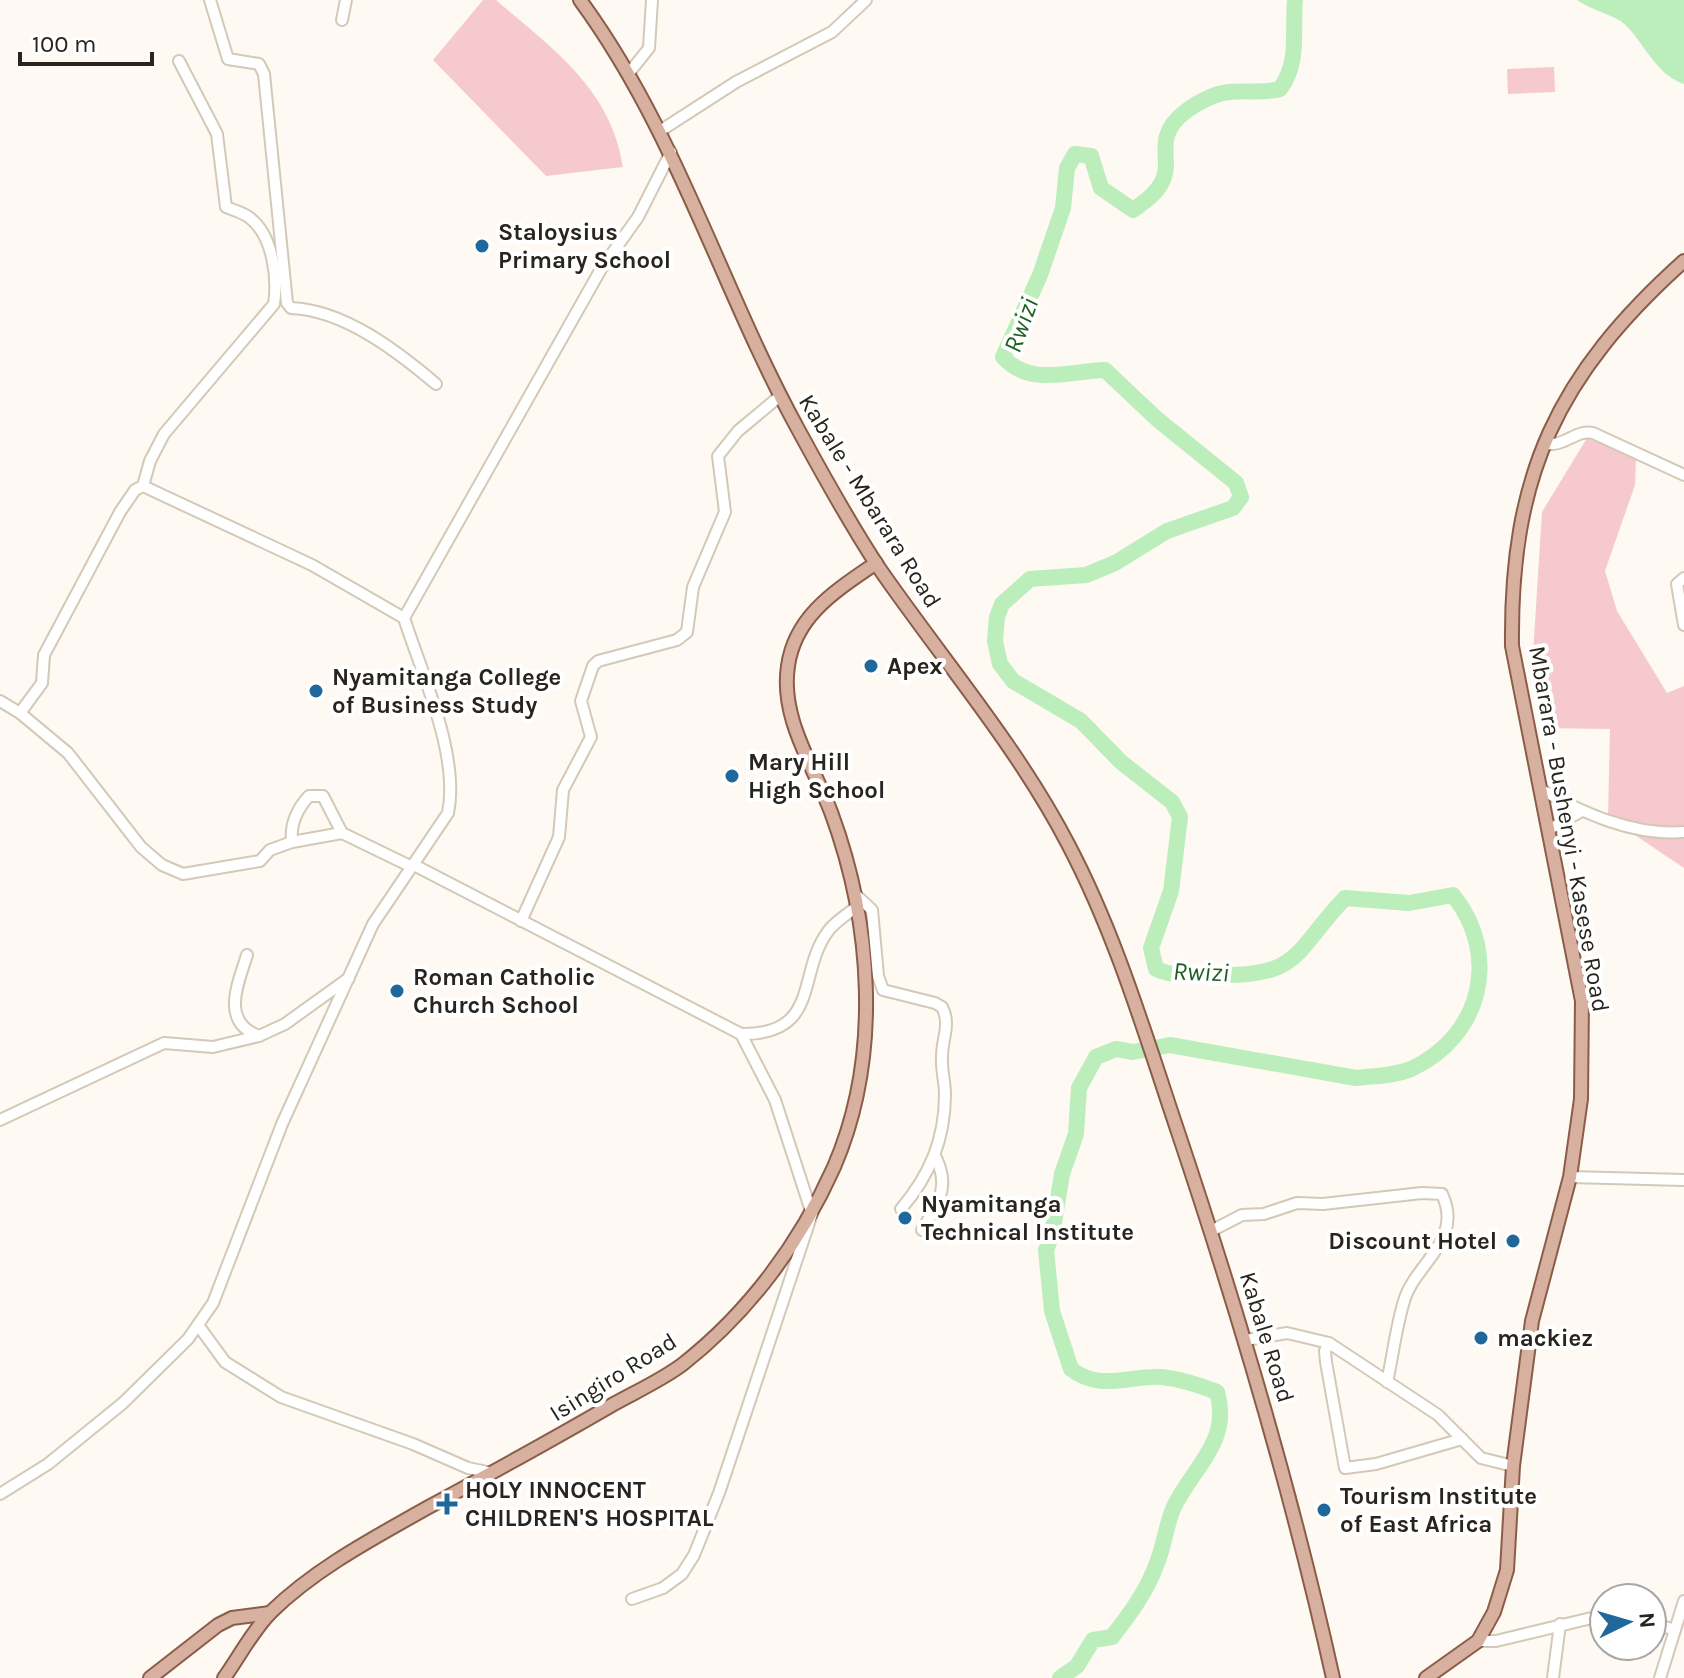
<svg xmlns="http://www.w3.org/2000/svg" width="1684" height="1678" font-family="Karla,sans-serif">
	<rect width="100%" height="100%" fill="#fef9f2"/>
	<g fill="#f6c9ce">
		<path d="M483,0h13c57,49 115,89 127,167l-77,9 -113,-116z"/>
		<path d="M1554,67l1,25 -47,2 -1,-25z"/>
		<path d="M1587,438l49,20 -1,27 -30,86 12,40 50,82 17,-7v182l-76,-51 2,-88 -68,-1 -10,-58 10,-158z"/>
	</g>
	<path fill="#bbeeba" d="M1577,0h107v84c-32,-10 -44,-53 -67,-65 -14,-7 -27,-10 -40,-19z"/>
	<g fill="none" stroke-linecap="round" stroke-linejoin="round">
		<path stroke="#bbeeba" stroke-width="16" d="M1060,1678l17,-12 16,-26 19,-3c18,-23 35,-46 45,-74 7,-17 9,-37 16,-54 18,-40 59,-67 44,-117 -18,-7 -36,-13 -55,-15 -33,-2 -61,15 -91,-8l-19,-58 -6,-61 6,-15 10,-61 14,-40 3,-46 17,-31 20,-8 17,3 37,-7 186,33c18,-2 38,-2 55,-9 71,-33 90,-114 42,-174l-44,8 -64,-5c-51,53 -43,79 -129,77 -22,-1 -39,3 -60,-6l-5,-21 20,-57 9,-74 -8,-15 -51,-40 -40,-41 -68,-40 -13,-17 -5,-23 2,-24 5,-13 28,-25 56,-4 29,-12 52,-32 66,-23 8,-11 -5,-14 -79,-64 -52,-49c-36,1 -75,17 -102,-13l37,-82 23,-67 4,-40 8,-14 16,2 10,32 32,22c13,-9 29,-20 32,-37 3,-11 -2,-25 2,-37 5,-19 29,-33 46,-40 22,-9 45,-1 67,-7 20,-27 12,-57 15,-89"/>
		<defs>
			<g id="minor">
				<path d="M210,0l18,59 31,5 5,10 23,229 4,5c53,2 106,43 145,76"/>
				<path d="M342,20l4,-20"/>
				<path d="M629,73l20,-25 3,-48"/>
				<path d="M660,131l76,-49 96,-50 34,-32"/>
				<path d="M1544,444c22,3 32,-15 49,-11l91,42"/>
				<path d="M143,486l169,79 92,53"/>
				<path d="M1684,578l-7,6 7,41"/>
				<path d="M0,701l20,12 22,-30 2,-28 76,-143 15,-22 8,-4 7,-25 14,-27 110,-130c4,-26 -1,-68 -24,-86 -6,-5 -17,-8 -24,-11l-9,-73 -38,-73"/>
				<path d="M20,713l48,40 73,94 21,18 21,9 77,-13 10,-11 22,-8c-2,-18 5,-33 17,-46h14l19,37 70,34"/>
				<path d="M1540,789c43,24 93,47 144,43"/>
				<path d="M1548,830l32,-18"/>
				<path d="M292,842l50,-9"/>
				<path d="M414,865l327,169c81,1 55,-62 88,-104 7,-9 20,-17 29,-24"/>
				<path d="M856,895l16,15 6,66 5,14 52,13 7,4c9,17 0,32 0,49 -1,13 3,26 3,38 0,45 -15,81 -44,115"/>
				<path d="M521,921l38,-84 4,-47 28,-53 -10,-36 12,-35 5,-5 79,-21 10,-8 6,-45 32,-75 -7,-56 20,-25 42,-35"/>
				<path d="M247,955c-9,29 -27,67 12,81"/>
				<path d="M0,1120l164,-77 49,4 46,-11 26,-12 64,-46"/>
				<path d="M1570,1177l114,3"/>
				<path d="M922,1230c16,-27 29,-43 13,-74"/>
				<path d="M1211,1231l31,-16 22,-1 33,-11 26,1 99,-11 20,1c22,47 -27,69 -38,107 -8,26 -11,54 -17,81"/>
				<path d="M198,1325l27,37 56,35 132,47 55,24 24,5"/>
				<path d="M1246,1340l41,-7 42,10 109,72 43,43 32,8"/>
				<path d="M1329,1343l-4,8 1,11 19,106 31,-4 86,-25"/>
				<path d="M0,1494l48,-30 75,-61 65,-64 25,-36 69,-179 91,-200 75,-111c12,-57 -26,-139 -44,-195l197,-349 37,-52 33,-65"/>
				<path d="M632,1599l31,-11 19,-14 12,-19 25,-62 93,-279 -37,-114 -34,-66"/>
				<path d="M1652,1624l21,5"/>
				<path d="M1478,1641h18l108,-26"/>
				<path d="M1553,1678l7,-54"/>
				<path d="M1660,1678l24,-77"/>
			</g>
			<g id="major">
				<path d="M580,0c97,132 141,289 219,431 25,46 51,93 80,137 63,91 138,178 189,276 48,91 77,190 110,288 60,179 114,361 155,546"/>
				<path d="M150,1678l68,-53 14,-7 38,-5"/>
				<path d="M224,1678c15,-21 29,-48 47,-66 44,-43 101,-73 154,-103 63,-34 125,-68 187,-104 23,-13 50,-25 71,-41 66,-52 117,-121 151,-197 48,-111 38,-244 -3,-355 -18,-47 -51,-94 -43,-146 7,-51 49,-76 88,-103"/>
				<path d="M1426,1678l52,-37 16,-29 13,-42 6,-104 19,-145 38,-144 11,-78 1,-98 -70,-355c-2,-171 45,-271 172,-385"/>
			</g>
		</defs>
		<use href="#minor" stroke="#d4c9b8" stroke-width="14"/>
		<use href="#major" stroke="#8a5d49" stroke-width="16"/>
		<use href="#minor" stroke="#fff" stroke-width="10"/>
		<use href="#major" stroke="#d8b0a0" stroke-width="12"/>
	</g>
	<g fill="#20689c" stroke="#fff" stroke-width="3">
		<circle cx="482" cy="246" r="8"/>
		<circle cx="871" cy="666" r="8"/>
		<circle cx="316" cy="691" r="8"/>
		<circle cx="732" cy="776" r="8"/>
		<circle cx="397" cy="991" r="8"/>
		<circle cx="905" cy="1218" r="8"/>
		<circle cx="1513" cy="1241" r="8"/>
		<circle cx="1481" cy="1338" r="8"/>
		<path d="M443 1492h8v8h8v8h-8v8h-8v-8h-8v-8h8z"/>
		<circle cx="1324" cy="1510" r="8"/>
	</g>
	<g text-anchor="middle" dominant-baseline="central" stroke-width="8" stroke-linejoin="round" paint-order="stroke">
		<g font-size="24" font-weight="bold" fill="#28241e" stroke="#fff" text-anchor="start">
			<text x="498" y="232">Staloysius<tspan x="498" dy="28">Primary School</tspan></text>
			<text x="887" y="666">Apex</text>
			<text x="332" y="677">Nyamitanga College<tspan x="332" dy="28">of Business Study</tspan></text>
			<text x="748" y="762">Mary Hill<tspan x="748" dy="28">High School</tspan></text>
			<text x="413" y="977">Roman Catholic<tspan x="413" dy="28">Church School</tspan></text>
			<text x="921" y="1204">Nyamitanga<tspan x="921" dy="28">Technical Institute</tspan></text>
			<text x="1497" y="1241" text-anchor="end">Discount Hotel</text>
			<text x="1497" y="1338">mackiez</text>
			<text x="465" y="1490">HOLY INNOCENT<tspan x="465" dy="28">CHILDREN'S HOSPITAL</tspan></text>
			<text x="1340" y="1496">Tourism Institute<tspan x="1340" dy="28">of East Africa</tspan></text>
		</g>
		<g font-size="24" fill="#28241e" stroke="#fff">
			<text transform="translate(870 501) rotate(58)">Kabale - Mbarara Road</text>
			<text transform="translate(1569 829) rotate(80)">Mbarara - Bushenyi - Kasese Road</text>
			<text transform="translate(1267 1337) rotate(73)">Kabale Road</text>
			<text transform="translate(613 1377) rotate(-32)">Isingiro Road</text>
		</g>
		<g font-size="26" font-style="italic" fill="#1c6122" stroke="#fff">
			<text transform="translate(1021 325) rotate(-70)">Rwizi</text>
			<text transform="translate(1201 972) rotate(2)">Rwizi</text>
		</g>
	</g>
	<g transform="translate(1628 1622) rotate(85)"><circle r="38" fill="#ffffff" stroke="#a9a7a5" stroke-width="2"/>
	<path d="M0-6L14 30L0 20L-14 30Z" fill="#20689c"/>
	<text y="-12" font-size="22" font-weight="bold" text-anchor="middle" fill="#28241e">N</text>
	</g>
	<path d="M20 52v12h132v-12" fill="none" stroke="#28241e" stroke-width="4"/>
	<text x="32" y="52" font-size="24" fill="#28241e" stroke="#ffffff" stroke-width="6" paint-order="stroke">100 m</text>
</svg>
